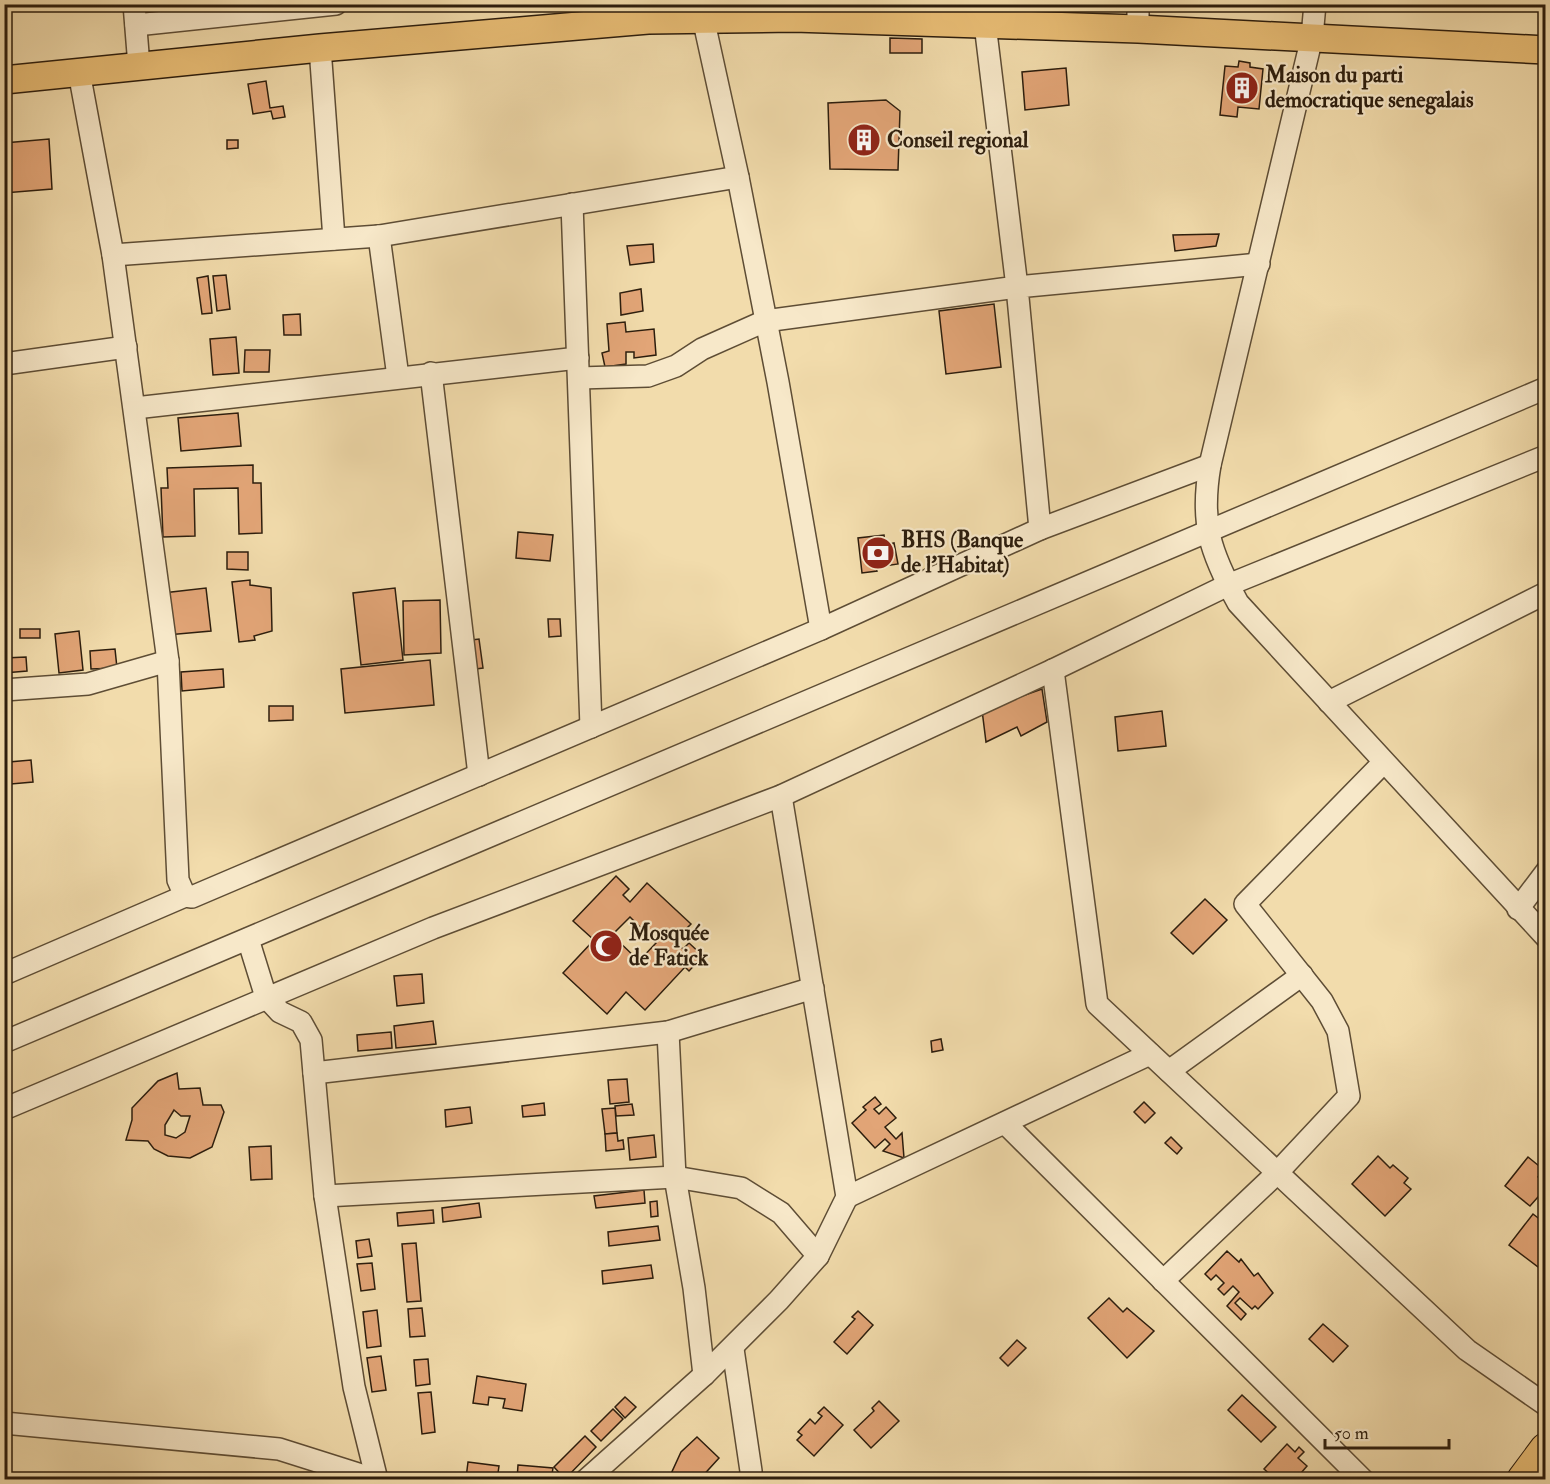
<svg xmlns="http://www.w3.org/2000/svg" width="1550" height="1484" font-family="'IM FELL Double Pica',serif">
	<rect width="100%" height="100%" fill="#f2dcac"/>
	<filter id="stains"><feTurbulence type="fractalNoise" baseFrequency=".00333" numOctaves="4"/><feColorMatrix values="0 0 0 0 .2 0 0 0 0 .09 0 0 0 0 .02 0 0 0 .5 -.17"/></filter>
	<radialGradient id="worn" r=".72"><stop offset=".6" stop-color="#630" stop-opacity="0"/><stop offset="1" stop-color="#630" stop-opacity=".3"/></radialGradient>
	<g fill="#e2a577" stroke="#2c1d0d" stroke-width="1.5" fill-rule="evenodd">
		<path d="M890,38l32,1v14h-32z"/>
		<path d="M1239,61l11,2v4l13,2 -4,40 -21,-2 -1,10 -17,-2 5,-49 13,1z"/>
		<path d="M1066,68l3,37 -44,5 -3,-38z"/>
		<path d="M266,81l4,27 13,-2 2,11 -12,2 -2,-8 -18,3 -5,-30z"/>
		<path d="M886,100l14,11 -2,59 -68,-1 -2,-66z"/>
		<path d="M49,139l3,50 -48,4v-50z"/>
		<path d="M227,140h11v8l-11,1z"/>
		<path d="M1219,234l-3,12 -41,5 -2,-16z"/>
		<path d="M653,244l1,18 -24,3 -3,-19z"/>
		<path d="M226,275l4,34 -13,2 -4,-35z"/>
		<path d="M208,276l4,37 -10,1 -5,-36z"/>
		<path d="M641,289l2,22 -22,4 -1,-22z"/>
		<path d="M994,304l7,63 -55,7 -7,-63z"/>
		<path d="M300,314l1,21h-17l-1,-20z"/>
		<path d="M625,322l1,10 28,-3 2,26 -22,3v-6h-8v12l-21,3 -3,-14 7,-2 -2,-27z"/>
		<path d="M236,337l3,36 -26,2 -3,-36z"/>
		<path d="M245,350h25l-1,22h-25z"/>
		<path d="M238,413l3,33 -60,5 -3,-33z"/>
		<path d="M253,465v18h8l1,50 -23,1 -1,-46 -44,1 1,47 -32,1 -2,-49h7l-1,-20z"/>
		<path d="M518,532l35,3 -3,26 -34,-3z"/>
		<path d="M884,535l1,10 9,-2 4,21 -13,2 -1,-4 -9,1 2,8 -15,2 -4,-35z"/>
		<path d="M227,552h21v18l-21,-1z"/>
		<path d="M250,580v5l21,3 1,43 -18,5 1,4 -16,2 -7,-60z"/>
		<path d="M206,588l5,43 -44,4 -4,-42z"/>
		<path d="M395,588l8,72 -42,5 -8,-72z"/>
		<path d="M440,600l1,53 -37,2 -1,-54z"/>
		<path d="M548,619h12l1,17 -12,1z"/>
		<rect x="20" y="629" width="20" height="9"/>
		<path d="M79,631l4,39 -24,3 -4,-39z"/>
		<path d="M479,639l4,29 -7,1 -4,-29z"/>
		<path d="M115,649l2,19 -26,1 -1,-18z"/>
		<path d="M26,657l1,14 -23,2v-15z"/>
		<path d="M430,660l4,45 -89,8 -4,-44z"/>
		<path d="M223,669l1,18 -42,4 -1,-19z"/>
		<path d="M1042,689l5,33 -26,14 -4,-9 -31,15 -4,-32z"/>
		<path d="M269,706h24v14l-24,1z"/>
		<path d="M1162,711l4,35 -48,5 -3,-34z"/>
		<path d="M31,760l2,22 -22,2 -2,-22z"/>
		<path d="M616,876l13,13 -6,6 7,7 17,-19 44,41 -17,17 9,8 6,-6 14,13 -14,15 -4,-4 -40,43 -19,-18 -19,22 -44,-41 31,-33 -21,-19zM630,917l26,26 -17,18 -27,-26z"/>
		<path d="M1205,899l22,21 -34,34 -22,-21z"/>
		<path d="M422,974l2,29 -27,3 -3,-30z"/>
		<path d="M433,1021l3,23 -40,4 -2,-22z"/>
		<path d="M391,1032l1,16 -34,3 -1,-16z"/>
		<path d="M941,1039l2,11 -11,2 -1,-11z"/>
		<path d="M177,1073l2,16 21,-1 3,17h18l3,7 -12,35 -22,11 -22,-2 -14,-7 -6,-8 -22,-1 6,-20v-12l26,-27zM174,1110l7,6h9l-5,16 -9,6 -11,-3v-10z"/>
		<path d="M627,1079l2,23 -19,2 -2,-24z"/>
		<path d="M875,1097l6,7 -7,5 5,5 7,-7 10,11 -11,9 11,12 6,-6 2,25 -21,-7 7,-7 -5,-5 -10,9 -23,-25 14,-13 -3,-3z"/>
		<path d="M1144,1102l11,11 -10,10 -11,-11z"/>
		<path d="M544,1103l1,12 -22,2 -1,-11z"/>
		<path d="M632,1104l2,11 -18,1 -1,-10z"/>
		<path d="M470,1107l2,16 -26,4 -1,-17z"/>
		<path d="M615,1108l2,25 -12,1 -3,-25z"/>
		<path d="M617,1133l1,8 5,-1 1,9 -18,2 -1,-17z"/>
		<path d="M654,1135l2,22 -26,3 -2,-22z"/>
		<path d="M1171,1137l11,11 -5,6 -12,-11z"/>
		<path d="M271,1146l1,33 -21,1 -2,-33z"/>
		<path d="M1378,1156l12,12 3,-3 15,13 -4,5 7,6 -26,27 -33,-32z"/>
		<path d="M1528,1157l16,13 -6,7 8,6v5l-16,18 -25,-20z"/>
		<path d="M644,1190l1,13 -49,5 -2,-12z"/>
		<path d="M657,1201l1,15 -7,1 -1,-15z"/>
		<path d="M479,1203l2,14 -38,5 -1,-14z"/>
		<path d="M433,1210l1,13 -36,3 -1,-13z"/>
		<path d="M1533,1214l13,10v49l-37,-28z"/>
		<path d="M658,1226l2,14 -51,6 -1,-14z"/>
		<path d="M369,1239l3,17 -14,2 -2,-17z"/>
		<path d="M416,1243l5,58 -14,1 -5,-58z"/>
		<path d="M1227,1251l12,11 2,-3 13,17 4,-3 15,20 -15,16 -3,-3 -3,3 -12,-11 -5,5 11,11 -5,6 -14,-14 12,-14 -6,-6 -9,9 -6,-6 6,-6 -8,-8 -5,5 -6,-6z"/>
		<path d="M372,1263l3,26 -14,2 -4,-27z"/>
		<path d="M651,1265l2,13 -50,6 -1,-13z"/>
		<path d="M1109,1298l14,14 4,-4 27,23 -27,27 -39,-40z"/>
		<path d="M422,1308l3,28 -15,1 -2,-28z"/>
		<path d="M377,1310l4,36 -14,2 -4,-36z"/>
		<path d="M858,1311l15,14 -26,29 -13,-12 21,-23 -3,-2z"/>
		<path d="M1323,1324l25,22 -15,16 -24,-23z"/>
		<path d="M1017,1340l9,8 -18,18 -8,-8z"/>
		<path d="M381,1356l5,34 -14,2 -5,-34z"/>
		<path d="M428,1359l2,25 -14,2 -2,-26z"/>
		<path d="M477,1376l49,8 -4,27 -19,-3 2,-9 -16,-2 -1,8 -15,-2z"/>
		<path d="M431,1392l4,40 -13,2 -4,-41z"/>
		<path d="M1242,1395l34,32 -15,15 -33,-32z"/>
		<path d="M625,1397l11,10 -11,11 -10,-11z"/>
		<path d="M879,1401l20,20 -28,27 -17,-18 20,-19 -2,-3z"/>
		<path d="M824,1407l19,18 -29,31 -17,-16 5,-5 -4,-3 12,-13 5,5 7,-8 -4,-3z"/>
		<path d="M613,1409l10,10 -22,22 -10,-10z"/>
		<path d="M585,1436l11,11 -31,32 -11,-12z"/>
		<path d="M697,1437l22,21 -20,22h-26l-3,-4 11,-24z"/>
		<path d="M1287,1444l8,8 4,-5 5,5 -6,6 9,8 -12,14h-19l-12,-11z"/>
		<path d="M468,1462l31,4 -2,14 -31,-2z"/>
		<path d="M518,1465l35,3 -2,12h-34z"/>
	</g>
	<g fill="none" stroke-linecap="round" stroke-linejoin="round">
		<defs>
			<g id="minor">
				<path d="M134,4l5,62"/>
				<path d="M700,4l38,173 40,205 43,247"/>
				<path d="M1315,4l-3,33 -102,428c-10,58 0,87 28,138l308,334"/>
				<path d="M136,25l200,-21"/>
				<path d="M1138,29v-25"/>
				<path d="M320,48l14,191"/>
				<path d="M79,72l34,183 55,406 10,219 7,16"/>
				<path d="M572,204l19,523"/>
				<path d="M379,236l19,141"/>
				<path d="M113,255l266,-19 359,-59"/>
				<path d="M4,364l122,-17"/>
				<path d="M431,373l48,402"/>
				<path d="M579,378l69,-2 28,-10 26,-17 63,-28 252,-34 -32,-263"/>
				<path d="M135,408l443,-50"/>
				<path d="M1040,529l-23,-242 242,-23"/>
				<path d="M1053,670l44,334 370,346 79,55"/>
				<path d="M4,690l84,-6 80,-23"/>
				<path d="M1329,702l217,-109"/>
				<path d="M1518,909l28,-37"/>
				<path d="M248,939l18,58 14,15 21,10 10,18 14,156 29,191 23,93"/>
				<path d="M4,974l181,-78 7,1 629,-268 219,-100 170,-64"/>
				<path d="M668,1032l7,145 19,111 10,87"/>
				<path d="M4,1042l1542,-654"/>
				<path d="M1169,1071l133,-96"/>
				<path d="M314,1073l354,-41 145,-44"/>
				<path d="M4,1109l429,-181 348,-132 272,-126 175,-85 318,-129"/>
				<path d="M1005,1123l358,357"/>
				<path d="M325,1196l350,-19 66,11 40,25 37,43"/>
				<path d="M847,1197l303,-143"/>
				<path d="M1163,1281l113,-107 73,-78 -11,-65 -16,-30 -77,-97 138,-141"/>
				<path d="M733,1349l18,122 -1,9"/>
				<path d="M4,1423l275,26 98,31"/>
				<path d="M586,1480l118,-105 75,-75 39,-44 29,-59 -66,-401"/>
			</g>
			<path id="major" d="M4,80l316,-32 328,-28 146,-2 344,11 408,21"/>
			<path id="highway" d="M1523,1480l23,-31"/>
		</defs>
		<use href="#minor" stroke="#5e4d35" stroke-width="24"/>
		<use href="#major" stroke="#2c1d0d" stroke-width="30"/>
		<use href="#highway" stroke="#2c1d0d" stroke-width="34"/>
		<use href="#minor" stroke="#f7e8c9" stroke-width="21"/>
		<use href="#major" stroke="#e9be76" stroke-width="27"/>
		<use href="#highway" stroke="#e9be76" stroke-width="32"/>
	</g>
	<defs>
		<symbol id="building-disc" viewBox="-11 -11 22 22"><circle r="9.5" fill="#8f2418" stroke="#f7e8c9"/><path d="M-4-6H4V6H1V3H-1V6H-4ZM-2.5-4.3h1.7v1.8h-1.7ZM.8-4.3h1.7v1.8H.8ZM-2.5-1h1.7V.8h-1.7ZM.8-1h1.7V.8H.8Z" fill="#fff"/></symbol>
		<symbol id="bank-disc" viewBox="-11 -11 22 22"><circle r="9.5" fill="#8f2418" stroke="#f7e8c9"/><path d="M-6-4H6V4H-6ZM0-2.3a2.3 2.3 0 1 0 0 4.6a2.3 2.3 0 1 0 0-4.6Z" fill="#fff"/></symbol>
		<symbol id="mosque-disc" viewBox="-11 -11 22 22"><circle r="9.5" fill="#8f2418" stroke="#f7e8c9"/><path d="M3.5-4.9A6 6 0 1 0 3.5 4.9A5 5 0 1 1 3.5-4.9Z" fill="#fff"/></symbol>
	</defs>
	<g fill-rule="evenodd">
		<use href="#building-disc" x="1223" y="69" width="38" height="38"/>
		<use href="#building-disc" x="845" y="121" width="38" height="38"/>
		<use href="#bank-disc" x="859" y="534" width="38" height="38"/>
		<use href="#mosque-disc" x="587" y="927" width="38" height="38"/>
	</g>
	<g text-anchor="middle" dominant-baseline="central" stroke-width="4.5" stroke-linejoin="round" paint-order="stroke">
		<g font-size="22" font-weight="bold" fill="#2c1d0d" stroke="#f7e8c9" text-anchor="start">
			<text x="1265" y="75">Maison du parti<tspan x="1265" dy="25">democratique senegalais</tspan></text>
			<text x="887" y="140">Conseil regional</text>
			<text x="901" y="540">BHS (Banque<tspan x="901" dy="25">de l'Habitat)</tspan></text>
			<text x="629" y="933">Mosquée<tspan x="629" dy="25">de Fatick</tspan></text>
		</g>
	</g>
	<rect width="1550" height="1484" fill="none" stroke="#f2dcac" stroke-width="24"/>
	<rect x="6" y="6" width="1538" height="1472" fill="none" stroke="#2c1d0d" stroke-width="3"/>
	<rect x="12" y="12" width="1526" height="1460" fill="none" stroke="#2c1d0d" stroke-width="1.5"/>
	<path d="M1325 1439v9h124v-9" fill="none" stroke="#2c1d0d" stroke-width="3"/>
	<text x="1334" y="1439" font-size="18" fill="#2c1d0d" stroke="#f7e8c9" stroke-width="4.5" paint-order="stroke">50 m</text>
	<rect width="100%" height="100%" filter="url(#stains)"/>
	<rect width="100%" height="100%" fill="url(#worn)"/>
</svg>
